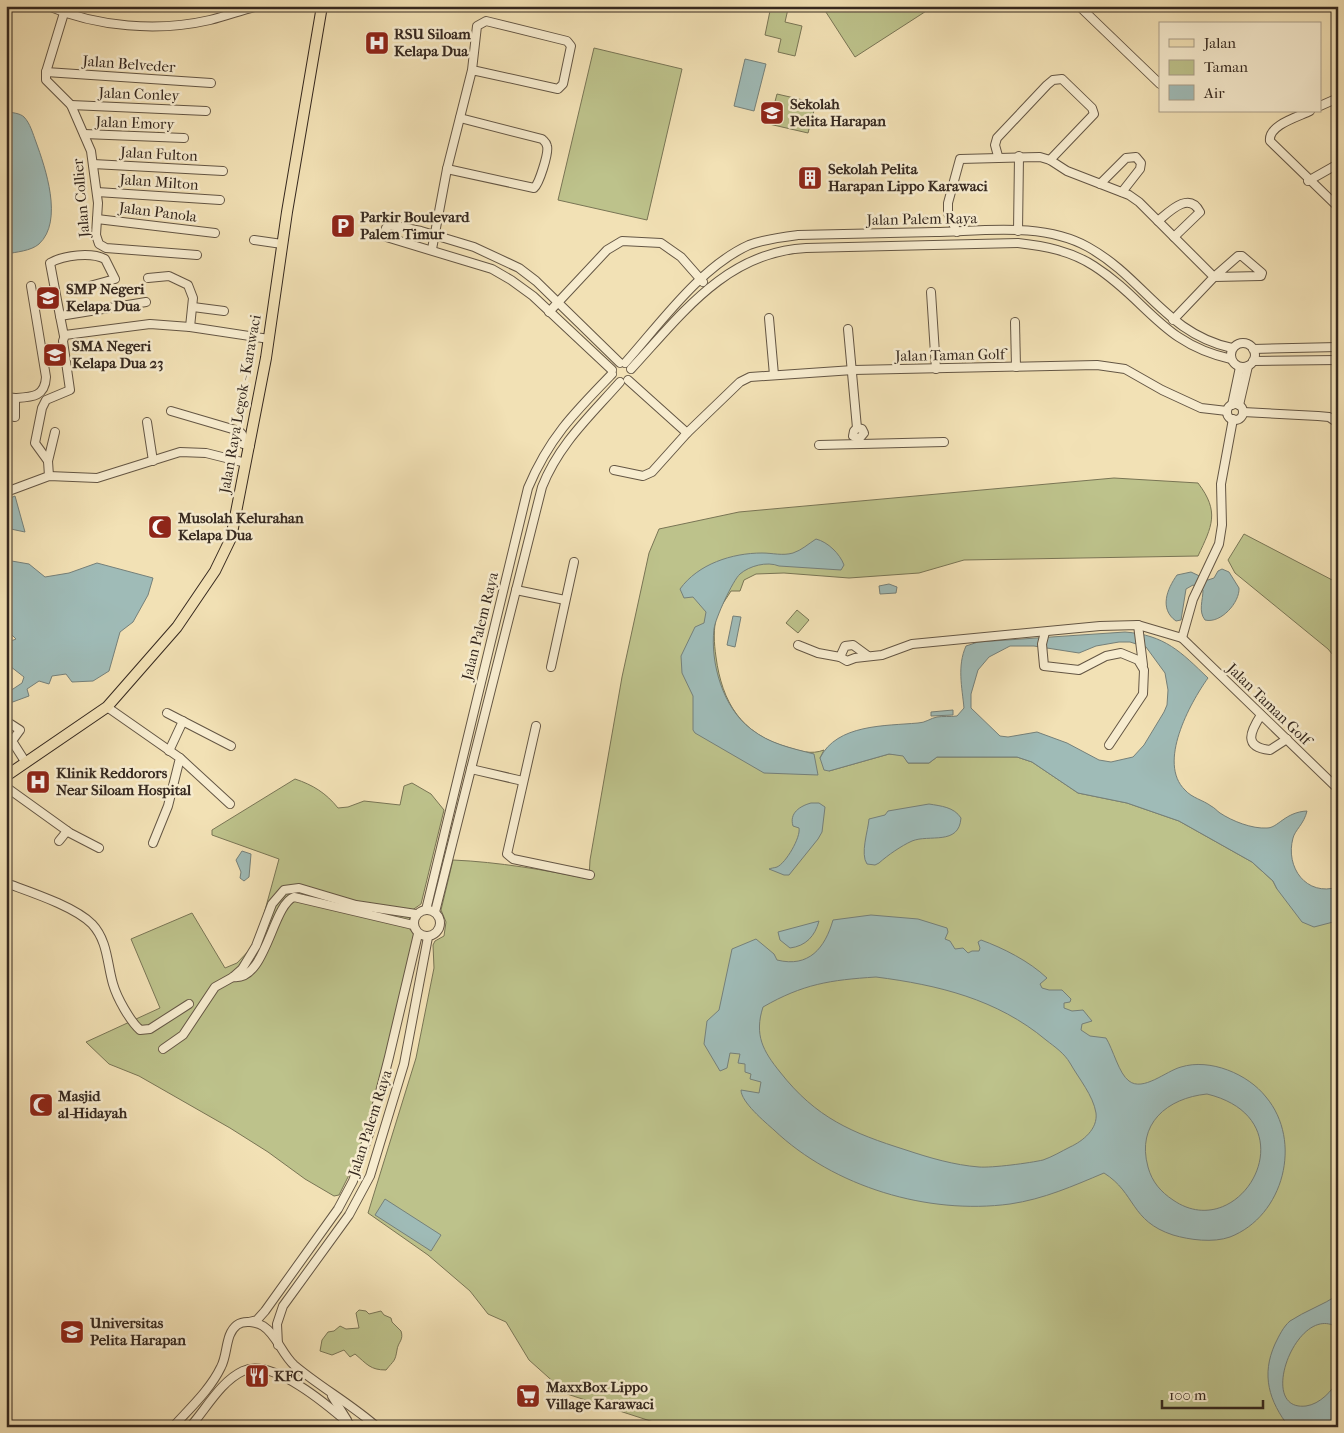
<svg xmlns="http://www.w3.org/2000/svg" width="1344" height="1433" font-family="'IM FELL French Canon',serif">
	<rect width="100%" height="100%" fill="#f2e1b5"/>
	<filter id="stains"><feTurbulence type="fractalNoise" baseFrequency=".004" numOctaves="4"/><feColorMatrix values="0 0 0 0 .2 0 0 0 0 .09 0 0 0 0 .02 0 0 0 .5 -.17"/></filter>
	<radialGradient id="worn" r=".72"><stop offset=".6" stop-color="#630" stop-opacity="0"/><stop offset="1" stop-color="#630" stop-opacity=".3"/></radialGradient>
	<g fill="#bdc28b" stroke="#797555">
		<path d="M771,6l17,3 -3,13 17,4 -7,30 -17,-4 3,-13 -16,-4z"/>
		<path d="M822,6h112l-79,51z"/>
		<path d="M594,48l88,21 -35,151 -89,-20z"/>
		<path d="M777,94l39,9 -8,30 -39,-9z"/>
		<path d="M1114,478l84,5c22,29 14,43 0,73l-234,4 -45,13 -70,5 -65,-5 -28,1 -12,6 -4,11h-9c-5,8 -11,16 -14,24 -4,14 -3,28 -1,42 6,45 25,77 71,90 13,4 24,8 37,3l-4,8 9,13 60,-17 14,1 5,8h21l8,-6h80l15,5 46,31 49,10 52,18 73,41 21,19 4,8 61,31v507h-669l-102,-33 -38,-34 -23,-38 -18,-8 -18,-23 -42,-36 -60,-42 48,-155 18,-90 -1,-23 2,-4 9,-5 2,-14 -5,-12 12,-50c46,2 92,10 136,19l1,-19 32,-183 27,-124 10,-24 80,-17z"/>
		<path d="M1244,534l94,49v78l-10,-12 -93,-76 -7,-13z"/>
		<path d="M797,610l12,10 -11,13 -12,-10z"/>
		<path d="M295,779c18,6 31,14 43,29l10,-1 16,-6 36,4 4,-19 8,-3 19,11 13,16 -23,94 -10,7 -3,16 6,7v7l-27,114 -29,102 -19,38 -5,1 -29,-17 -37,-27 -38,-24 -91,-52 -30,-12 -23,-22 74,-34 -29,-69 61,-26 33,55 12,-5 19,-20 23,-84 -67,-24v-5z"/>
		<path d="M359,1310l7,1 3,3 12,-3 3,4 7,3 1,4 9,9c3,9 -3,11 -4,19 -2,12 -3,10 -11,20 -16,0 -19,-6 -31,-16l-5,3 -6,-7 -12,5 -12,-4 2,-11 6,-8 6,-1 6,-5 6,3 13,-1 -3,-15z"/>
	</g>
	<g fill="#9fbbb7" stroke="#75807a" fill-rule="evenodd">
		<path d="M745,59l21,5 -12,47 -20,-5z"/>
		<path d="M6,111c6,2 14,2 18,6 6,6 9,17 12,25 9,25 28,79 3,102 -8,7 -23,8 -33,10z"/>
		<path d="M15,496l10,36 -19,-4v-28z"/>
		<path d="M816,539c12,3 24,15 28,26l-3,5 -62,-4c-12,-5 -30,0 -39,8 -7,6 -25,45 -26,55 -4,34 9,79 37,100 19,15 40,19 63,25l4,21 -54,-2 -69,-40 -2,-3v-34l-11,-23 -1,-17 14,-29 9,-4 2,-11 -13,-15 -9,1 -4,-9c18,-25 52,-36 82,-36 11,0 20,3 31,0 9,-3 15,-9 23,-14z"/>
		<path d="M6,560l23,4 16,13 24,-4 28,-10 56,15 -5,17 -15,27 -13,10 -11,39 -16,10 -21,1 -6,-8 -14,2 -3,8 -10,-3 -12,8 2,7 -19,7v-12l12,-8 2,-6 -18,-14v-20l10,-4 -10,-10z"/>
		<path d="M1222,569l7,3 10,16c1,14 -18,36 -34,32 -7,-9 -2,-20 -2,-30l-10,-5 -7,4 -5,31 -5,1c-17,-12 -9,-32 1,-46l14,-3 17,8 6,-2 4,-7z"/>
		<path d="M889,584l8,3 -1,6 -16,1 -1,-8z"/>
		<path d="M733,616l8,1 -6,30 -8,-2z"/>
		<path d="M1125,632c40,3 56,20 83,46 -18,25 -51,85 -23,112 7,8 18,10 26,16 4,2 6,5 9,7 12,8 32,16 47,15 11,0 18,-16 40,-17 -3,13 -12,19 -14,27 -8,29 13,59 45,49l-1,34 -23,6 -12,-5 -25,-33 -4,-8 -21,-19 -73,-41 -52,-18 -49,-10 -46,-31 -15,-5h-80l-8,6h-21l-5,-7 -14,-2 -60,17 -5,-1 -4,-12c17,-34 65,-32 98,-35 7,0 13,-5 19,-6 6,-1 13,0 20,-1l7,-8c-2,-21 -7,-42 2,-62l12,-4zM1119,642h11l16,5 19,26 3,17 -1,15 -3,7 -20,33 -11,12 -22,5 -12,-2 -32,-17 -30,-11 -29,5 -8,-1 -29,-28v-14l7,-24 11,-13 21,-11h24l45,7 17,-7z"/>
		<path d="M953,710v5l-22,1v-4z"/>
		<path d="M811,803h8l6,4 -3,25 -4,7 -29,36h-5l-15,-6c2,-1 5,-1 8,-2 9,-4 24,-30 22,-39l-6,-2c-4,-13 7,-20 18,-23z"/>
		<path d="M929,804c12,2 25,3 32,14 -2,28 -32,16 -49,23 -11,5 -24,14 -33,22l-4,2 -8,-1c-7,-10 1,-33 2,-45l16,-4 3,-4z"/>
		<path d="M242,851l9,3 -2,23 -5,4 -4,-3 1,-6 -5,-12z"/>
		<path d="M871,915l47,4 29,9 1,4 -3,7 5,2 5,8 8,-1 5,5 4,-2h7l1,-3 -2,-6 3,-2c22,8 48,21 66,38l-7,6 2,4 7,2h13l9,9 -1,3 -6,1v5l8,3 11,-1 9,11 -10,3 -1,6 9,6 16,2c7,11 13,36 23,43 14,11 37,-10 52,-14 29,-9 67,7 85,30 37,44 18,119 -36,140 -17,6 -40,3 -57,-2 -43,-14 -37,-42 -69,-62 -31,13 -60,26 -94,31 -82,11 -176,-17 -236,-74 -9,-8 -33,-28 -33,-40l18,3 2,-11 -11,-3 1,-5 -6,-2v-8l-7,-1 2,-9 -10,-1 -3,15 -7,3 -16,-27 3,-23 12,-11 13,-61 24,-10 18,15 3,6c32,8 48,-12 56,-40zM876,977c62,8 121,22 170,63 9,7 18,13 24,23 9,16 23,32 26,50 2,16 -13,28 -26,34 -8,4 -18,10 -27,13 -13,3 -51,8 -64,7 -25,-2 -49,-9 -73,-17 -54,-17 -90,-32 -126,-78 -17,-21 -26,-37 -17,-65 40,-23 67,-27 113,-30zM1207,1094c106,26 34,153 -34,106 -12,-8 -21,-18 -25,-33 -12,-43 19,-69 59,-73z"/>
		<path d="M819,921c-4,15 -13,25 -29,27l-10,-8 -2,-8z"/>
		<path d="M385,1199l56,36 -10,16 -56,-36z"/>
		<path d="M1338,1295v33c-40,-28 -83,84 -32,78 14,-2 26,-15 32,-26v47h-49c-20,-26 -28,-52 -14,-83 4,-8 8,-17 15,-23 15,-10 33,-16 48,-26z"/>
	</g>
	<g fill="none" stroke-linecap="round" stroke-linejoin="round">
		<defs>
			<g id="minor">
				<path d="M48,6c49,21 110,26 162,14 16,-4 32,-10 48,-14"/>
				<path d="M1079,6l81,78"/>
				<path d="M64,13l-18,59v8l25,25 20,46 7,52 -2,32 3,9 7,4 91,7"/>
				<path d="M46,72l165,11"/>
				<path d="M71,105l135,6"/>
				<path d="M1320,106l18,-8"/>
				<path d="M1310,111c-12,6 -42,14 -40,30l68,66"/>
				<path d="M84,134l100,4"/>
				<path d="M998,156l-3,-11 2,-7 50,-53 6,-5 9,-1 30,29 2,6 -44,46"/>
				<path d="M93,164l130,7"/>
				<path d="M447,169l87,19c5,-4 15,-35 13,-42 -1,-4 -2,-4 -5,-7l-82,-21"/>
				<path d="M1308,181l30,-17"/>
				<path d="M1100,184l26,-26 10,-1 5,6 -1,6 -18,23"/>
				<path d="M97,192l123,8"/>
				<path d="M97,219l118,14"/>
				<path d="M1158,221c12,-10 31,-30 42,-9l-26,25"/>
				<path d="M1018,231l1,-75"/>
				<path d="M957,232l-9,-19v-10l12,-44 80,-2 10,3 17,11 62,24 10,7 75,75 47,-1 1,-3 -20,-17h-4l-24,21 -41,43"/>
				<path d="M254,240l28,4"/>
				<path d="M432,249l15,-80 25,-99 5,-44 9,-5 81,20 4,5 -8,38 -5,5 -86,-19"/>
				<path d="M148,278l21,-2 19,9 5,13 -3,29"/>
				<path d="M86,287l29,-8 -10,-20c-14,-7 -41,-4 -55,4l10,53 86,-14"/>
				<path d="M931,292l5,77"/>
				<path d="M193,307l31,4"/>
				<path d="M549,312l58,-62 15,-9 39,2 20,14 22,25"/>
				<path d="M60,316l4,20"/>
				<path d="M769,318l5,57"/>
				<path d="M1015,322l1,45"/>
				<path d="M848,329l9,99"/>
				<circle cx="1243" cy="355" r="12"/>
				<path d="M1253,349l85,-2"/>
				<path d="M1253,361l85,-1"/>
				<path d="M625,363c35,-39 75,-96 124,-118 16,-6 33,-8 49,-10 46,-1 91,-2 137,-3 49,-1 108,-10 153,15 56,31 78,87 144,101"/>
				<path d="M631,369c50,-54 95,-117 175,-121l212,-5c27,3 53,8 76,23 53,34 68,78 137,93"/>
				<path d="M612,370l-79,-74 -22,-16 -19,-11 -109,-33 3,-8 4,-3 31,6 53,16 45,21 17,13 84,82"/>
				<path d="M628,380l59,53"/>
				<path d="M6,397l9,1v19l-9,-2"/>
				<path d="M15,398c17,-1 30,-1 31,-21l-15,-91"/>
				<circle cx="1235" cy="412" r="8"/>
				<path d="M1232,405l8,-38"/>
				<path d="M1239,405l9,-39"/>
				<path d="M171,411l68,20 3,3 1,10 7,2"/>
				<path d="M1243,412l75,4 11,1 9,6"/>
				<path d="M147,422l6,39"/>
				<path d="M859,439l-6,-3 1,-5 3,-3 5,1 2,4 -5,6v5"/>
				<path d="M819,445l125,-3"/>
				<path d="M48,461l7,-29"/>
				<path d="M614,470l29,6 9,-4 35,-39 53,-51 10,-5 103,-7 244,-5 28,4 37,21 39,18 26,3"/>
				<path d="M49,476l-1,-15 -13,-18 7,-35 4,-8 24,-10 -7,-49 2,-6 85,-11 40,3 79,12"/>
				<path d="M6,492l43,-16 48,2 83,-26 26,1 40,10"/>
				<path d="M516,590l49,10"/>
				<path d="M1138,625l5,40"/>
				<path d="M1045,632l-3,12 2,22 35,4 27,-14 15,-3 17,7 6,10 -1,24 -34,51"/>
				<path d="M1182,638l11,-39 26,-55 3,-19 -1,-41 12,-65"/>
				<path d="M798,645l20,8 22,4"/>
				<path d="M868,656l-15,-11 -8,1 -5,11 7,4 8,-3 27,-3 30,-11 188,-18 38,-1 44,13 156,151"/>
				<path d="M551,667l23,-105"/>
				<path d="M107,707l73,51 -12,48 -15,37"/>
				<path d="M167,713l64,33"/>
				<path d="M1261,715c-11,17 -18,32 9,35l17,-11"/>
				<path d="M6,721l14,9 -8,11 14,22"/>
				<path d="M536,726l-29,128 6,5 77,16"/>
				<path d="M169,751l14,-30"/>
				<path d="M180,758l50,46"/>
				<path d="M471,769l52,12"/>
				<path d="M6,787l64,46 29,15"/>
				<path d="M59,841l8,-10"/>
				<path d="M6,883c24,9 68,23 86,41 16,17 15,40 21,60 4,14 17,37 27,46l10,-1 39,-25"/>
				<circle cx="427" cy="923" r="13"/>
				<path d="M426,910l102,-422c21,-50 46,-75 84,-114"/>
				<path d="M435,912l107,-425c17,-43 48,-71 78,-105"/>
				<path d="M233,977c33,5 39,-72 61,-80l119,28"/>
				<path d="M163,1049l20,-14 32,-48 18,-10 9,-8 14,-23 16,-42 12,-14 15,-2 57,17 60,9"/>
				<path d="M249,1322l8,-2 8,-9 73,-102 15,-28 17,-50 19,-74 29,-123"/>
				<path d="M278,1345l-1,-21 6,-18 66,-91 21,-39 34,-112 24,-127"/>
				<path d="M332,1396l15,24"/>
				<path d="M173,1427c17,-19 37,-37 48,-60 7,-13 4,-33 16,-42 7,-5 19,-3 26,1 13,8 19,28 31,39 26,22 57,39 83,62"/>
				<path d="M190,1427c16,-18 31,-46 53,-56 30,-14 88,37 110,56"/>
			</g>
			<path id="major" d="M6,776l101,-69 70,-80 38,-56 16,-33 35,-180 21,-146 35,-206"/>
		</defs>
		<use href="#minor" stroke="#645644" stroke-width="10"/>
		<use href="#major" stroke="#35281f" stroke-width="12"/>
		<use href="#minor" stroke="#f7eccf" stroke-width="8"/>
		<use href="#major" stroke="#f2e1b5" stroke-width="10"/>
	</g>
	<defs>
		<symbol id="hospital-square" viewBox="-11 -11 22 22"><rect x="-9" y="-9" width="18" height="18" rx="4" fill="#8f2418" stroke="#f7eccf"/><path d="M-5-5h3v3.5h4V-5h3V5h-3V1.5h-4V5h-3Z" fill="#fff"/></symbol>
		<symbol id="school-square" viewBox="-11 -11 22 22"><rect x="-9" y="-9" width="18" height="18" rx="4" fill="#8f2418" stroke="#f7eccf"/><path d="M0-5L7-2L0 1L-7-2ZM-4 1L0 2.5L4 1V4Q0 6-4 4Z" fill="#fff"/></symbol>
		<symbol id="building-square" viewBox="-11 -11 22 22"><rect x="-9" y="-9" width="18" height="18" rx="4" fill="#8f2418" stroke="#f7eccf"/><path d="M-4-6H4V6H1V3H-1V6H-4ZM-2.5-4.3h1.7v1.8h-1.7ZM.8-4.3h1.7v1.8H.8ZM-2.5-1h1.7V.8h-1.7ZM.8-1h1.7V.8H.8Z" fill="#fff"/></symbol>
		<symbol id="parking-square" viewBox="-11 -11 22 22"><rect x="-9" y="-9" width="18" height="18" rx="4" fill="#8f2418" stroke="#f7eccf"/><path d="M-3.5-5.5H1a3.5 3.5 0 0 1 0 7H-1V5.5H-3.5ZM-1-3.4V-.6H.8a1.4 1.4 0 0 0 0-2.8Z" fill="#fff"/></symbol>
		<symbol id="mosque-square" viewBox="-11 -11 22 22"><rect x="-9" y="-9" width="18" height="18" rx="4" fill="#8f2418" stroke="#f7eccf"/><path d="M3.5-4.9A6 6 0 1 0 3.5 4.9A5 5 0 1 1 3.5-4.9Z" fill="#fff"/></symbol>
		<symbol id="university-square" viewBox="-11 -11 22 22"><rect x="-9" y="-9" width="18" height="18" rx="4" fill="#8f2418" stroke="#f7eccf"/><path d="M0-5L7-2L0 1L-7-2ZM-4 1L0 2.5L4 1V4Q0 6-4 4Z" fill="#fff"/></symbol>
		<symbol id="restaurant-square" viewBox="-11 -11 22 22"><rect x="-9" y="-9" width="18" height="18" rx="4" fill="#8f2418" stroke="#f7eccf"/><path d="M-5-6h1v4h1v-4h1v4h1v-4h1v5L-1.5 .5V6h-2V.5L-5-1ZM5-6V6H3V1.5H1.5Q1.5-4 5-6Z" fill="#fff"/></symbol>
		<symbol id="supermarket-square" viewBox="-11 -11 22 22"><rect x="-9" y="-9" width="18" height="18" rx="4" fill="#8f2418" stroke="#f7eccf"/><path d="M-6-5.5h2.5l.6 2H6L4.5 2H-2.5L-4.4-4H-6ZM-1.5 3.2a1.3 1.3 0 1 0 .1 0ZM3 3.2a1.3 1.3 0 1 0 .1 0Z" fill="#fff"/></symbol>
	</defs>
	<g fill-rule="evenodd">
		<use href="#hospital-square" x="363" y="29" width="28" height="28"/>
		<use href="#school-square" x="758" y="99" width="28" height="28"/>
		<use href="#building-square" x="796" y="164" width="28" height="28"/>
		<use href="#parking-square" x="329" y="212" width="28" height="28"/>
		<use href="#school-square" x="34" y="284" width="28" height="28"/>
		<use href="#school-square" x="41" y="341" width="28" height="28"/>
		<use href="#mosque-square" x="146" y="513" width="28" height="28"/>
		<use href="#hospital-square" x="24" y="768" width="28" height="28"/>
		<use href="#mosque-square" x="27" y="1091" width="28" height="28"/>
		<use href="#university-square" x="58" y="1318" width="28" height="28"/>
		<use href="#restaurant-square" x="243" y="1362" width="28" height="28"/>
		<use href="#supermarket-square" x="514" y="1382" width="28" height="28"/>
	</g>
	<g text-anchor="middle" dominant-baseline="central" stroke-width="5" stroke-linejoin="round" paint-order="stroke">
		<g font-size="15" font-weight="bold" fill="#35281f" stroke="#f7eccf" text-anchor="start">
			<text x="394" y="34">RSU Siloam<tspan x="394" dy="17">Kelapa Dua</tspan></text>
			<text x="790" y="104">Sekolah<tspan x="790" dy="17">Pelita Harapan</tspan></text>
			<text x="828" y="169">Sekolah Pelita<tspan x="828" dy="17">Harapan Lippo Karawaci</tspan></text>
			<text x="360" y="217">Parkir Boulevard<tspan x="360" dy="17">Palem Timur</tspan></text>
			<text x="66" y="289">SMP Negeri<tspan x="66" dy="17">Kelapa Dua</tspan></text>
			<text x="72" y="346">SMA Negeri<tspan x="72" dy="17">Kelapa Dua 23</tspan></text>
			<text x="178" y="518">Musolah Kelurahan<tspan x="178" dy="17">Kelapa Dua</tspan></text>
			<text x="56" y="773">Klinik Reddorors<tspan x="56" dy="17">Near Siloam Hospital</tspan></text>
			<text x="58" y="1096">Masjid<tspan x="58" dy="17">al-Hidayah</tspan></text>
			<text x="90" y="1323">Universitas<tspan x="90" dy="17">Pelita Harapan</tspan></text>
			<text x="274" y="1376">KFC</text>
			<text x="546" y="1387">MaxxBox Lippo<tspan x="546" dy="17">Village Karawaci</tspan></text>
		</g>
		<g font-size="15" fill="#35281f" stroke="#f7eccf">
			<text transform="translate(129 64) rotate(4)">Jalan Belveder</text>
			<text transform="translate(139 94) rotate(2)">Jalan Conley</text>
			<text transform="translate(135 123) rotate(2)">Jalan Emory</text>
			<text transform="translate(159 154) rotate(3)">Jalan Fulton</text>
			<text transform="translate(159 182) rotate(4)">Jalan Milton</text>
			<text transform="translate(81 198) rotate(-95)">Jalan Collier</text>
			<text transform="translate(158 212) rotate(7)">Jalan Panola</text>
			<text transform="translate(922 219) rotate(-1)">Jalan Palem Raya</text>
			<text transform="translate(950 355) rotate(-1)">Jalan Taman Golf</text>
			<text transform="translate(240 404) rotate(-80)">Jalan Raya Legok - Karawaci</text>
			<text transform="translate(480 626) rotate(-76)">Jalan Palem Raya</text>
			<text transform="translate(1269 704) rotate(44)">Jalan Taman Golf</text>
			<text transform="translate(370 1123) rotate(-72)">Jalan Palem Raya</text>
		</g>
	</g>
	<rect width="1344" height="1433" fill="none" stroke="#f2e1b5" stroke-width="25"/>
	<rect x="8" y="8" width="1329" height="1418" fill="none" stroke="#35281f" stroke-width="2.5"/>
	<rect x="12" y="12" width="1319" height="1408" fill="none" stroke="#35281f"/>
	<rect x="1159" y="22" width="162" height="90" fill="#f7eccf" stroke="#a99e89"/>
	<rect x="1169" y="39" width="25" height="8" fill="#f2e1b5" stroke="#a99e89"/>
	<text x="1204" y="48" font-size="15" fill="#35281f">Jalan</text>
	<rect x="1169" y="60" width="25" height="15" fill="#bdc28b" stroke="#a99e89"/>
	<text x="1204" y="72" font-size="15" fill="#35281f">Taman</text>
	<rect x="1169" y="85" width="25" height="15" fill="#9fbbb7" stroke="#a99e89"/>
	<text x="1204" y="98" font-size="15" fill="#35281f">Air</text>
	<path d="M1162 1400v8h101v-8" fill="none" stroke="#35281f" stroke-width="2.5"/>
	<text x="1169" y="1400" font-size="15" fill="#35281f" stroke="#f7eccf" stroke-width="4" paint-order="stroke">100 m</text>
	<rect width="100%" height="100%" filter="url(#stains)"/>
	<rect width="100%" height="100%" fill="url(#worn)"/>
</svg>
